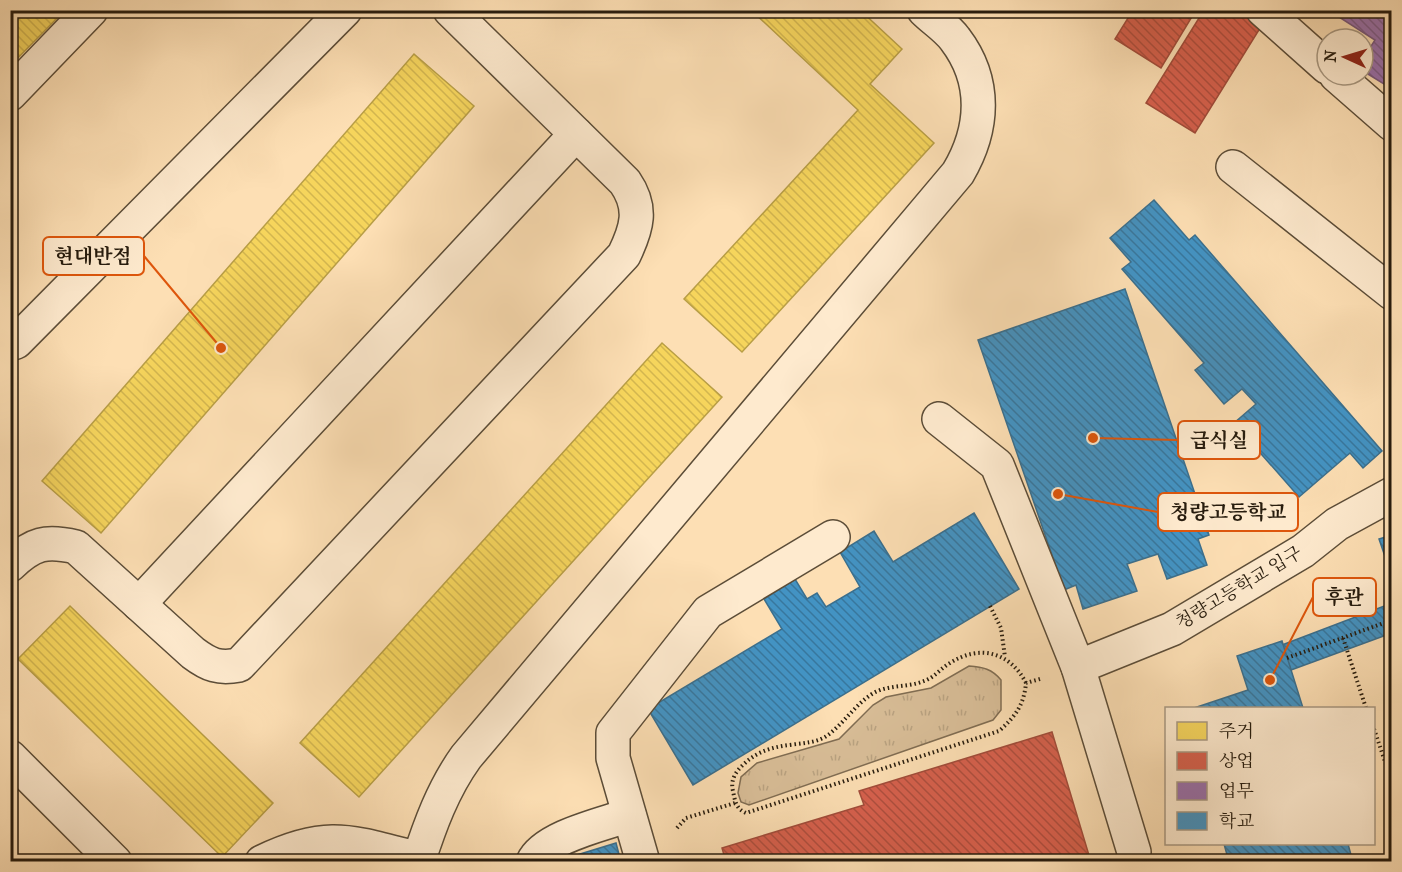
<svg xmlns="http://www.w3.org/2000/svg" width="1402" height="872" font-family="'IM FELL French Canon','Noto Serif KR',serif">
	<defs>
		<pattern id="grass-tufts" width="24" height="20" patternUnits="userSpaceOnUse" patternTransform="scale(1.5)"><rect width="24" height="20" fill="#d9be98"/><path d="M3 7l-1-3M5 7V3M7 7l1-3M15 17l-1-3M17 17v-4M19 17l1-3" fill="none" stroke="#baa382"/></pattern>
		<pattern id="homes-back-hatch" width="6" height="6" patternUnits="userSpaceOnUse" patternTransform="scale(1.5)"><rect width="6" height="6" fill="#f6d55c"/><path d="M-1 5l2 2M0 0l6 6M5-1l2 2" fill="none" stroke="#d3b64f"/></pattern>
		<pattern id="shops-back-hatch" width="6" height="6" patternUnits="userSpaceOnUse" patternTransform="scale(1.5)"><rect width="6" height="6" fill="#d6604d"/><path d="M-1 5l2 2M0 0l6 6M5-1l2 2" fill="none" stroke="#ae4e3e"/></pattern>
		<pattern id="offices-back-hatch" width="6" height="6" patternUnits="userSpaceOnUse" patternTransform="scale(1.5)"><rect width="6" height="6" fill="#9970ab"/><path d="M-1 5l2 2M0 0l6 6M5-1l2 2" fill="none" stroke="#7d5b8a"/></pattern>
		<pattern id="schools-back-hatch" width="6" height="6" patternUnits="userSpaceOnUse" patternTransform="scale(1.5)"><rect width="6" height="6" fill="#4393c3"/><path d="M-1 5l2 2M0 0l6 6M5-1l2 2" fill="none" stroke="#38779d"/></pattern>
	</defs>
	<rect width="100%" height="100%" fill="#fddfb4"/>
	<filter id="stains"><feTurbulence type="fractalNoise" baseFrequency=".00333" numOctaves="4"/><feColorMatrix values="0 0 0 0 .2 0 0 0 0 .09 0 0 0 0 .02 0 0 0 .5 -.17"/></filter>
	<radialGradient id="worn" r=".72"><stop offset=".6" stop-color="#630" stop-opacity="0"/><stop offset="1" stop-color="#630" stop-opacity=".3"/></radialGradient>
	<path fill="url(#grass-tufts)" stroke="#806d53" stroke-width="1.5" d="M969,666c14,1 23,3 32,14v30l-8,10 -244,85 -8,-3 -3,-9 3,-16 16,-14 82,-24 34,-34 13,-8 45,-9z"/>
	<g fill="url(#homes-back-hatch)" stroke="#b89e45" stroke-width="1.5">
		<path d="M10,10h55l-55,56z"/>
		<path d="M751,10h109l42,39 -32,35 64,59 -192,209 -58,-53 174,-189z"/>
		<path d="M414,54l60,52 -373,427 -59,-52z"/>
		<path d="M662,343l60,54 -363,400 -59,-54z"/>
		<path d="M70,606l203,197 -51,54 -204,-198z"/>
	</g>
	<g fill="url(#shops-back-hatch)" stroke="#a24c3a" stroke-width="1.5">
		<path d="M1133,10h63l-35,58 -46,-29z"/>
		<path d="M1204,10h34l24,15 -67,108 -49,-30z"/>
		<path d="M1052,732l39,130h-365l-4,-14 142,-43 -5,-14z"/>
	</g>
	<path fill="url(#offices-back-hatch)" stroke="#77577c" stroke-width="1.5" d="M1328,10h64v79l-29,-18v-12l12,-19z"/>
	<g fill="url(#schools-back-hatch)" stroke="#3b6f8d" stroke-width="1.5">
		<path d="M1154,200l35,40 6,-5 187,216 -19,17 -13,-15 -51,44 -65,-74 22,-19 -14,-15 -18,15 -29,-34 9,-7 -82,-94 9,-7 -21,-24z"/>
		<path d="M1125,289l84,246 -11,4 9,26 -40,14 -9,-25 -31,10 10,27 -54,18 -7,-24 -12,5 -86,-250z"/>
		<path d="M974,513l45,76 -326,196 -45,-76 134,-80 -18,-30 31,-20 12,20 10,-6 9,14 34,-20 -20,-35 34,-21 19,31z"/>
		<path d="M1392,535v42l-13,-38z"/>
		<path d="M1392,603v30l-101,37 -9,-25z"/>
		<path d="M1282,641l21,67h-109l54,-18 -11,-34z"/>
		<path d="M616,843l5,19h-67z"/>
		<path d="M1224,844h124l5,18h-124z"/>
	</g>
	<g fill="none" stroke-linecap="round" stroke-linejoin="round">
		<defs>
			<g id="minor">
				<path d="M1263,10l64,57"/>
				<path d="M1336,75l56,49"/>
				<path d="M10,94l81,-84"/>
				<path d="M1233,167l159,126"/>
				<path d="M10,344l6,-2 329,-332"/>
				<path d="M939,419l58,46 81,202 56,185"/>
				<path d="M10,565c23,-22 36,-25 66,-18l117,106c16,12 26,16 46,12l385,-410c13,-27 19,-47 1,-73l-175,-172"/>
				<path d="M139,604l437,-470"/>
				<path d="M1078,667l94,-38 131,-78 34,-27 55,-30"/>
				<path d="M10,757l105,105"/>
				<path d="M262,862c66,-32 89,-20 157,-3"/>
				<path d="M418,862c12,-37 25,-73 48,-105l492,-584c26,-44 29,-92 -3,-134 -8,-11 -21,-19 -31,-29"/>
				<path d="M533,862c11,-25 71,-38 96,-47"/>
				<path d="M643,862l-30,-104v-25l95,-121 125,-75"/>
			</g>
		</defs>
		<use href="#minor" stroke="#5c4d38" stroke-width="36"/>
		<g stroke="#271c0e" stroke-width="4" stroke-dasharray="1.5 3" stroke-linecap="butt">
			<path d="M990,606l11,22 4,29"/>
			<path d="M1343,638l23,70"/>
			<path d="M1287,658l105,-38"/>
			<path d="M1026,683c-16,-31 -46,-39 -76,-20 -9,5 -16,15 -26,18 -17,7 -36,3 -52,13 -17,11 -28,29 -44,41 -20,15 -56,2 -84,29 -8,7 -14,16 -11,27 2,10 3,18 13,22l253,-82c16,-14 25,-26 27,-48l14,-4"/>
			<path d="M1374,729l18,53"/>
			<path d="M677,828l9,-10 49,-15"/>
		</g>
		<use href="#minor" stroke="#feeace" stroke-width="33"/>
	</g>
	<g text-anchor="middle" dominant-baseline="central" stroke-width="6" stroke-linejoin="round" paint-order="stroke">
		<g font-size="18" fill="#271c0e" stroke="#feeace">
			<text transform="translate(1239 588) rotate(-31)">청량고등학교 입구</text>
		</g>
	</g>
	<path fill="none" stroke="#de560c" stroke-width="2" d="M221 348L144 256M1093 438L1178 440M1058 494L1158 512M1270 680L1313 597"/>
	<g fill="#de560c" stroke="#feeace" stroke-width="2">
		<circle cx="221" cy="348" r="6"/>
		<circle cx="1093" cy="438" r="6"/>
		<circle cx="1058" cy="494" r="6"/>
		<circle cx="1270" cy="680" r="6"/>
	</g>
	<g fill="#feeace" stroke="#de560c" stroke-width="2">
		<rect x="43" y="237" width="101" height="38" rx="6"/>
		<rect x="1178" y="421" width="82" height="38" rx="6"/>
		<rect x="1158" y="493" width="140" height="38" rx="6"/>
		<rect x="1313" y="578" width="63" height="38" rx="6"/>
	</g>
	<g font-size="20" text-anchor="middle" font-weight="bold" fill="#271c0e">
		<text x="93" y="263">현대반점</text>
		<text x="1219" y="447">급식실</text>
		<text x="1228" y="519">청량고등학교</text>
		<text x="1344" y="604">후관</text>
	</g>
	<rect width="1402" height="872" fill="none" stroke="#fddfb4" stroke-width="36"/>
	<rect x="12" y="12" width="1378" height="848" fill="none" stroke="#271c0e" stroke-width="3"/>
	<rect x="18" y="18" width="1366" height="836" fill="none" stroke="#271c0e" stroke-width="1.5"/>
	<rect x="1165" y="707" width="210" height="138" fill="#feeace" stroke="#a89881" stroke-width="1.5"/>
	<rect x="1177" y="722" width="30" height="18" fill="#f6d55c" stroke="#a89881" stroke-width="1.5"/>
	<text x="1219" y="737" font-size="18" fill="#271c0e">주거</text>
	<rect x="1177" y="752" width="30" height="18" fill="#d6604d" stroke="#a89881" stroke-width="1.5"/>
	<text x="1219" y="767" font-size="18" fill="#271c0e">상업</text>
	<rect x="1177" y="782" width="30" height="18" fill="#9970ab" stroke="#a89881" stroke-width="1.5"/>
	<text x="1219" y="797" font-size="18" fill="#271c0e">업무</text>
	<rect x="1177" y="812" width="30" height="18" fill="#4393c3" stroke="#a89881" stroke-width="1.5"/>
	<text x="1219" y="827" font-size="18" fill="#271c0e">학교</text>
	<g transform="translate(1345 57) rotate(274)"><circle r="28" fill="#feeace" stroke="#a89881" stroke-width="1.5"/>
	<path d="M0-4.5L10 22L0 15L-10 22Z" fill="#8f2418"/>
	<text y="-9" font-size="16" font-weight="bold" text-anchor="middle" fill="#271c0e">N</text>
	</g>
	<rect width="100%" height="100%" filter="url(#stains)"/>
	<rect width="100%" height="100%" fill="url(#worn)"/>
</svg>
